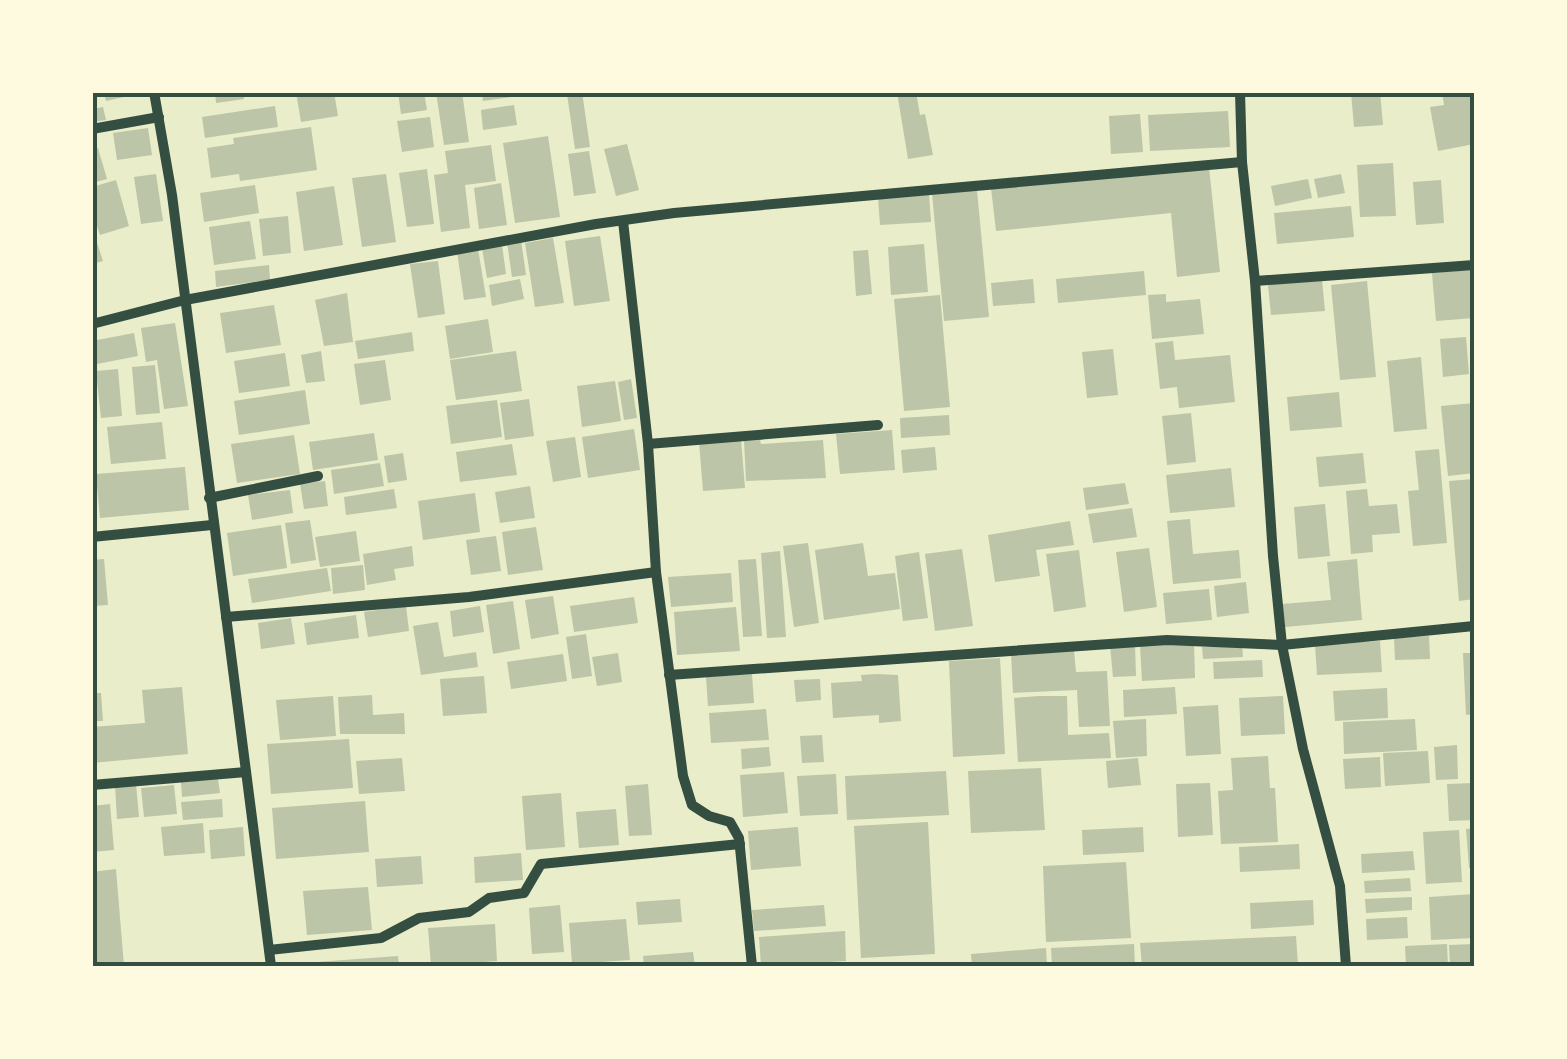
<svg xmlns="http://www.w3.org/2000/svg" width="1567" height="1059" font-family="Helvetica,sans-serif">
	<rect width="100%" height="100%" fill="#e9edc9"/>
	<g fill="#bcc5a7">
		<path d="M104,92h23l1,4 -22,5z"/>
		<path d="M215,92h28l1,7 -28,4z"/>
		<path d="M296,92h38l4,24 -37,6z"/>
		<path d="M398,92h26l3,18 -26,4z"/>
		<path d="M436,92h26l7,50 -25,3z"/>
		<path d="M482,92h45v3l-44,6z"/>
		<path d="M582,92l8,55 -15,2 -8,-55z"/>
		<path d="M897,92h19l4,23 5,-1 8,41 -25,4z"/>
		<path d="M1351,92h29l3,33 -29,2z"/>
		<path d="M1442,92h32v52l-36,7 -8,-44 14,-2z"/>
		<path d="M514,105l3,20 -34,5 -2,-20z"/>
		<path d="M275,106l3,21 -73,11 -3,-21z"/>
		<path d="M103,107l3,13 -14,2v-13z"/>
		<path d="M1228,111l2,36 -80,4 -2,-36z"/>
		<path d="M1140,114l3,38 -32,2 -2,-38z"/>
		<path d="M430,117l4,30 -32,5 -5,-31z"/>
		<path d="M311,127l6,43 -77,11 -1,-7 -28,4 -4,-30 27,-4 -1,-6z"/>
		<path d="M148,128l4,27 -35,5 -4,-27z"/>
		<path d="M548,136l12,81 -45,6 -12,-80z"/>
		<path d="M627,144l12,46 -23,6 -12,-47z"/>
		<path d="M491,145l5,36 -31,4 5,43 -29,4 -7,-57 14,-2 -3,-22z"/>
		<path d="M98,148l9,31 -15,4v-33z"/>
		<path d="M589,151l7,42 -22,3 -6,-42z"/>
		<path d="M1393,163l3,53 -36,1 -3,-52z"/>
		<path d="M1209,167l11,105 -43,5 -6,-64 -175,18 -5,-43z"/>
		<path d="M427,169l7,55 -27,3 -8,-54z"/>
		<path d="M156,174l7,47 -22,3 -7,-47z"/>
		<path d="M386,174l10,68 -34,5 -10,-69z"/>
		<path d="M1341,174l4,19 -27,5 -4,-19z"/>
		<path d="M1308,179l4,19 -37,8 -4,-20z"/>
		<path d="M116,180l13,46 -29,9 -8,-25v-23z"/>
		<path d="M1441,180l3,43 -28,2 -3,-43z"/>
		<path d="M501,183l6,42 -28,4 -5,-41z"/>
		<path d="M255,185l4,28 -55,9 -4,-29z"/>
		<path d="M334,186l9,59 -39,6 -8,-59z"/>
		<path d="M977,190l12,127 -45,4 -12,-127z"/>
		<path d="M929,193l2,29 -51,3 -2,-28z"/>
		<path d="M1351,206l3,31 -77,7 -3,-31z"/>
		<path d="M288,216l3,37 -28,3 -4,-37z"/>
		<path d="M250,221l6,38 -42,6 -5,-38z"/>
		<path d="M92,227l11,34 -11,3z"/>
		<path d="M600,236l10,65 -36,5 -9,-65z"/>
		<path d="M553,238l11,65 -29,4 -10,-64z"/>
		<path d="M521,240l5,35 -14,2 -5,-35z"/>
		<path d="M924,244l4,48 -37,3 -3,-48z"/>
		<path d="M502,245l4,29 -19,4 -5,-30z"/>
		<path d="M478,249l8,48 -22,3 -7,-48z"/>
		<path d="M868,250l4,44 -16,2 -3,-45z"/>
		<path d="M438,261l7,53 -27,4 -8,-54z"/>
		<path d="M269,265l1,15 -54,7 -1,-16z"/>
		<path d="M1470,270l4,48 -38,3 -4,-48z"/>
		<path d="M1144,271l2,24 -88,8 -2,-24z"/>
		<path d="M520,279l4,20 -32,7 -3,-21z"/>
		<path d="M1033,279l2,24 -42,3 -2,-23z"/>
		<path d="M1322,280l3,31 -54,4 -3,-30z"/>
		<path d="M1367,281l9,96 -36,3 -9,-95z"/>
		<path d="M347,293l6,49 -29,4 -9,-46z"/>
		<path d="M1166,294v8l34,-3 4,35 -52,5 -4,-44z"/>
		<path d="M940,295l10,112 -46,4 -10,-112z"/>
		<path d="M274,305l7,40 -55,8 -6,-40z"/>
		<path d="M488,319l5,33 -43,7 -5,-33z"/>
		<path d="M175,323l13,83 -24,3 -7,-49 -11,2 -5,-34z"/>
		<path d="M412,332l2,19 -56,8 -3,-18z"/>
		<path d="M134,333l4,23 -46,9v-24z"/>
		<path d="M1466,337l3,37 -26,3 -3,-38z"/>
		<path d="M1173,341l2,19 55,-5 5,47 -56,6 -2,-21 -17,2 -5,-46z"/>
		<path d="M1113,349l5,46 -31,3 -5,-46z"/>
		<path d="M321,351l4,30 -19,2 -5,-28z"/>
		<path d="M516,351l6,40 -66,9 -6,-40z"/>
		<path d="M285,353l5,33 -51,7 -5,-32z"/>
		<path d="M1421,357l6,72 -33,3 -7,-71z"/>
		<path d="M385,360l6,40 -31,5 -6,-41z"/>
		<path d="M155,365l5,48 -24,2 -4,-48z"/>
		<path d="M118,369l4,47 -21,2 -5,-47z"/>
		<path d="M631,379l6,39 -13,2 -6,-38z"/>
		<path d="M615,381l6,40 -39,6 -5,-41z"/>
		<path d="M305,390l5,34 -71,11 -5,-34z"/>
		<path d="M1339,392l3,35 -52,4 -3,-34z"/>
		<path d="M529,399l5,37 -29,4 -5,-37z"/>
		<path d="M497,400l5,37 -51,7 -5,-38z"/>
		<path d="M1474,403v70l-26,3 -7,-70z"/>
		<path d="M1191,413l5,49 -29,3 -5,-49z"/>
		<path d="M949,415l1,20 -49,3 -1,-20z"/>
		<path d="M162,422l4,37 -55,5 -4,-37z"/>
		<path d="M634,429l6,41 -52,8 -6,-41z"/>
		<path d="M892,430l3,40 -55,4 -4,-40z"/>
		<path d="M374,433l4,27 -65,10 -4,-28z"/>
		<path d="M294,435l6,39 -63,9 -6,-39z"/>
		<path d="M575,437l6,40 -28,5 -7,-41z"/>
		<path d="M741,439l4,49 -42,3 -4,-49z"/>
		<path d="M760,440l1,4 62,-4 3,38 -80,3 -2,-40z"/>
		<path d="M512,444l5,31 -57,7 -4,-30z"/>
		<path d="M935,447l2,23 -34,3 -2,-23z"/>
		<path d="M1439,449l8,94 -34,3 -5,-55 11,-1 -4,-39z"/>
		<path d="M403,453l4,27 -19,3 -4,-27z"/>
		<path d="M1363,453l3,30 -47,4 -3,-30z"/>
		<path d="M380,463l4,23 -50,8 -3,-24z"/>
		<path d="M185,467l4,43 -89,8 -4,-44z"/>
		<path d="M1231,468l4,39 -65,6 -4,-38z"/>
		<path d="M1474,479v120l-15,2 -10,-120z"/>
		<path d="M325,481l3,25 -24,3 -4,-25z"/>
		<path d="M1125,483l4,21 -43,6 -3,-22z"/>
		<path d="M530,486l5,32 -35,5 -5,-31z"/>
		<path d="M394,489l3,19 -51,7 -2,-18z"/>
		<path d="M1367,489l2,17 28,-2 3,29 -28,2 1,17 -22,2 -5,-63z"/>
		<path d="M290,490l3,23 -41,7 -4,-25z"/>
		<path d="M475,493l5,39 -57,8 -5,-39z"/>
		<path d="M1325,504l5,52 -32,3 -4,-52z"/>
		<path d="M1132,508l5,29 -44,6 -5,-29z"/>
		<path d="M1190,519l3,35 46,-4 2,28 -68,6 -6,-63z"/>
		<path d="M310,520l6,40 -25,4 -6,-41z"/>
		<path d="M1070,521l4,24 -38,5 4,26 -45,6 -7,-47z"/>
		<path d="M281,525l6,43 -54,8 -6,-43z"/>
		<path d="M536,527l7,43 -35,5 -6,-43z"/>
		<path d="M356,531l4,30 -40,6 -5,-30z"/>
		<path d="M496,536l5,35 -30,4 -5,-35z"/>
		<path d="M808,543l11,80 -25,4 -11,-81z"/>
		<path d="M863,543l5,33 27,-3 5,36 -76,11 -9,-70z"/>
		<path d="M412,546l2,20 -20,3 2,11 -29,5 -4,-31z"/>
		<path d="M1149,548l8,59 -33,5 -8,-60z"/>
		<path d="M962,549l11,77 -38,5 -10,-77z"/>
		<path d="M1079,550l7,57 -32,5 -8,-58z"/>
		<path d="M780,551l6,86 -19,1 -6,-85z"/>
		<path d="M919,552l9,66 -25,3 -8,-65z"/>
		<path d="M104,559l4,46 -16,1v-46z"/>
		<path d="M756,559l6,77 -19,1 -5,-77z"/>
		<path d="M1357,559l5,61 -77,7 -3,-23 49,-4 -4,-38z"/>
		<path d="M363,565l2,25 -32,4 -2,-26z"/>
		<path d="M327,568l4,23 -79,12 -4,-24z"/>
		<path d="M731,573l2,29 -62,5 -3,-30z"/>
		<path d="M1246,582l3,31 -32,4 -3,-31z"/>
		<path d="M1209,589l3,31 -46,4 -3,-31z"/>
		<path d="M553,596l6,38 -28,5 -6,-39z"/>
		<path d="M634,597l4,26 -64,9 -4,-26z"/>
		<path d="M513,601l7,48 -27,5 -7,-49z"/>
		<path d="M406,606l3,25 -41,6 -4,-25z"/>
		<path d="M480,606l4,26 -31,5 -3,-26z"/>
		<path d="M736,607l4,44 -63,4 -3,-43z"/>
		<path d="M356,615l3,23 -52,7 -3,-22z"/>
		<path d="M291,618l4,26 -34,5 -3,-26z"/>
		<path d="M438,622l6,35 32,-5 2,15 -57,8 -8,-49z"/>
		<path d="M586,634l6,42 -20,3 -6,-42z"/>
		<path d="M1429,636l1,23 -35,1 -1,-22z"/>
		<path d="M1380,641l2,31 -65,3 -2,-31z"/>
		<path d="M1194,643l1,35 -53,3 -2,-35z"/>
		<path d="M1135,645l1,31 -23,1 -3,-31z"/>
		<path d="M1242,645l1,12 -40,2 -1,-12z"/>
		<path d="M1074,650l2,22 31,-1 3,55 -31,1 -2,-37 -64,3 -2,-40z"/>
		<path d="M618,653l4,29 -25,4 -5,-29z"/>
		<path d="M1463,653h11v61l-8,1z"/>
		<path d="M563,654l4,27 -56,8 -4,-27z"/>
		<path d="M1000,658l5,96 -52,3 -4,-96z"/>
		<path d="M1262,660l1,17 -49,2 -1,-17z"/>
		<path d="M752,674l2,29 -46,3 -2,-29z"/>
		<path d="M877,674l21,1 3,46 -22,2v-8l-46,3 -2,-35 31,-2 -1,-6z"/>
		<path d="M484,676l3,37 -44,3 -3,-37z"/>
		<path d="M820,679l1,21 -25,2 -2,-22z"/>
		<path d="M182,687l6,67 -96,9v-36l53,-4 -3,-33z"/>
		<path d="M1175,687l2,27 -53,3 -1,-27z"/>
		<path d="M1387,688l1,30 -53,3 -2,-30z"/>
		<path d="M92,693h9l2,28h-11z"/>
		<path d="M372,695l1,20 31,-2 1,21h-65l-2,-37z"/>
		<path d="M333,696l3,40 -56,4 -4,-40z"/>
		<path d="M1039,696h28l1,39 41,-2 2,25 -93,4 -4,-64z"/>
		<path d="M1283,696l2,38 -44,2 -2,-38z"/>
		<path d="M1218,705l3,49 -35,2 -3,-49z"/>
		<path d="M766,709l3,31 -58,3 -2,-30z"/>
		<path d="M1146,719l1,37 -31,2 -3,-37z"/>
		<path d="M1415,719l2,31 -73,4 -1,-32z"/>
		<path d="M822,735l2,27 -22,1 -2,-27z"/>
		<path d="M349,739l4,49 -82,6 -4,-50z"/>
		<path d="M1457,745l1,34 -22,1 -2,-33z"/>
		<path d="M769,747l2,19 -29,3 -1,-20z"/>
		<path d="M1428,751l2,32 -45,3 -2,-33z"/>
		<path d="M1268,756l2,32h5l3,54 -57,2 -3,-53 15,-1 -2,-32z"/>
		<path d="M1380,757l1,30 -36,2 -2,-30z"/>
		<path d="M402,758l3,33 -46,3 -3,-33z"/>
		<path d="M1138,758l3,27 -33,3 -2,-27z"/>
		<path d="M1041,768l4,62 -74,3 -3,-62z"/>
		<path d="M946,771l3,44 -102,5 -2,-44z"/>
		<path d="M784,772l4,41 -45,4 -3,-42z"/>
		<path d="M836,774l2,40 -38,2 -3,-40z"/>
		<path d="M218,779l2,14 -38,4 -1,-15z"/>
		<path d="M1210,783l3,52 -35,2 -2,-53z"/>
		<path d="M1474,783v37l-25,1 -2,-37z"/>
		<path d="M136,784l3,33 -22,2 -2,-33z"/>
		<path d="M648,784l4,51 -23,1 -4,-50z"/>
		<path d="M174,785l3,29 -33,3 -3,-29z"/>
		<path d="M561,793l4,54 -39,3 -4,-54z"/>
		<path d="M222,799l1,18 -40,3 -2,-18z"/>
		<path d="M365,801l4,51 -93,7 -4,-51z"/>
		<path d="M110,804l4,46 -22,2v-46z"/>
		<path d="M616,809l3,36 -40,3 -3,-36z"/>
		<path d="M928,822l7,132 -74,4 -7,-132z"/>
		<path d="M203,823l2,30 -41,3 -3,-29z"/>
		<path d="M243,827l2,29 -34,3 -2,-29z"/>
		<path d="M798,827l3,39 -50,4 -3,-39z"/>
		<path d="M1143,827l1,25 -61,3 -1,-25z"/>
		<path d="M1474,828v40h-5l-3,-39z"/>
		<path d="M1459,830l3,52 -36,2 -3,-52z"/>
		<path d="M1299,844l1,25 -60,3 -1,-25z"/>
		<path d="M1413,851l2,19 -53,3 -1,-19z"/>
		<path d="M521,853l2,27 -48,3 -1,-26z"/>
		<path d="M421,856l2,28 -46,3 -2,-28z"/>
		<path d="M1126,862l5,76 -85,4 -3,-76z"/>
		<path d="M116,869l8,97h-32v-94z"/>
		<path d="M1410,878l1,13 -46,2 -1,-12z"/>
		<path d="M368,887l4,43 -65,5 -4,-44z"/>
		<path d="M1474,894v44l-43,2 -2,-43z"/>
		<path d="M1412,897v13l-46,3 -1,-14z"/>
		<path d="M680,899l2,23 -44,3 -2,-23z"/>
		<path d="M1313,900l1,25 -63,4 -1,-26z"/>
		<path d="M560,905l4,47 -32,2 -3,-46z"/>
		<path d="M824,905l2,21 -72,5 -2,-21z"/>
		<path d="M1407,917l1,21 -41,2 -1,-21z"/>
		<path d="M626,919l4,41 -58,4 -3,-41z"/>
		<path d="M495,924l2,37 -66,5 -3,-38z"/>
		<path d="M845,931l1,30 -85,5 -2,-29z"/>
		<path d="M1296,936l2,30h-156l-2,-23z"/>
		<path d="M1134,944l1,22h-83l-1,-18z"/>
		<path d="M1447,944l1,22h-42l-1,-20z"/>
		<path d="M1474,944v22h-24l-1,-21z"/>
		<path d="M1046,948l1,18h-75l-1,-12z"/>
		<path d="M693,952l2,14h-51l-1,-10z"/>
		<path d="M398,956l1,10h-109v-2z"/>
	</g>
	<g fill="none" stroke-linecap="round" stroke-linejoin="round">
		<g stroke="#344e41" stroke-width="10">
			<path d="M154,92l18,103 99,771"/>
			<path d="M1240,92l2,70 13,119 18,275 9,89 21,104 37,137 6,80"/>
			<path d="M92,129l67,-12"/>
			<path d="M623,221l25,223 8,128 27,204 9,29 17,11 21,6 9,16 13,128"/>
			<path d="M1255,281l219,-16"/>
			<path d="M92,324l93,-24 411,-76 78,-11 568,-51"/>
			<path d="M648,444l230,-19"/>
			<path d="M209,498l109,-22"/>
			<path d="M92,537l120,-12"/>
			<path d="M226,617l243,-20 187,-25"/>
			<path d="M669,675l498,-35 115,5 192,-19"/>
			<path d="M92,785l154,-13"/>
			<path d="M269,950l112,-12 38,-20 50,-6 20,-14 35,-5 17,-29 199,-20"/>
		</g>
	</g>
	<rect width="1567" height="1059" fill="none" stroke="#fefae0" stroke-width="190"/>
	<rect x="95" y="95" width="1377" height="869" fill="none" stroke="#344e41" stroke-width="4"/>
</svg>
